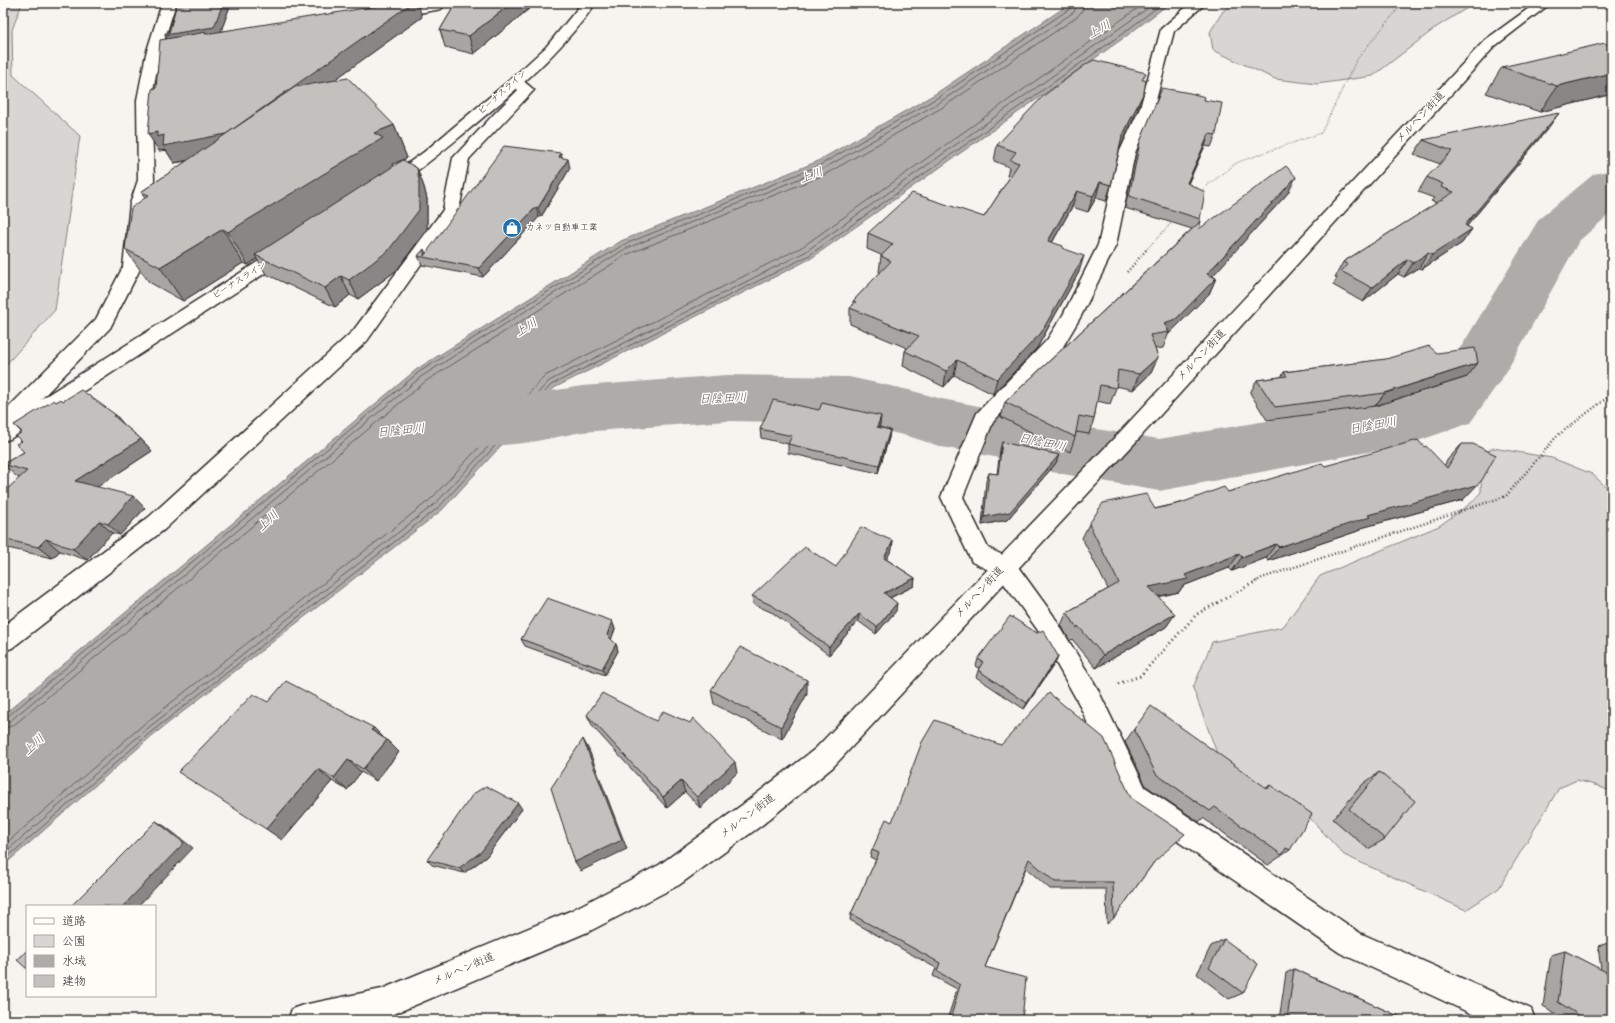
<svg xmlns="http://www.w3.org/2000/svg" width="1615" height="1023" font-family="'Gochi Hand','Klee One',sans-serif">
	<rect width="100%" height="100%" fill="#f5f4ef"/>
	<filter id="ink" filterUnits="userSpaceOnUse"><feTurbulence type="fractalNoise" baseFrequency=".025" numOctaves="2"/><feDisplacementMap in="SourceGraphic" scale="8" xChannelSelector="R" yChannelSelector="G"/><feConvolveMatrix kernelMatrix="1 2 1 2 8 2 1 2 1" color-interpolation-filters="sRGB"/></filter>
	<g filter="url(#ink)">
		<g fill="#d7d6d2" stroke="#81807e">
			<path d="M3,3h19l-10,27 1,45 67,61 -25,174 -52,58z"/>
			<path d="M1235,3h240l-37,23 -65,50 -56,8 -42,-5 -62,-29 -3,-18 13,-21z"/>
			<path d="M1493,448l59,10 40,16 20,18v300l-14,-6 -21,-6 -18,8 -60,100 -33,22 -122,-55 -35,-38 -88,-53 -28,-76 19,-46 71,-15 37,-51 119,-50 32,-23 10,-11 1,-38z"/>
		</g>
		<path fill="#adaca9" stroke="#797877" d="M1071,3h99l-45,34 -315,222 -256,129 -112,122 -289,225 -150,131v-151l414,-346 204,-128 195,-79 119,-68z"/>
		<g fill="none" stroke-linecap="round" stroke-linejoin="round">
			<g stroke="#5f5f5d" stroke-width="1">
				<path d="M3,718l4,-1 412,-345 204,-127 195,-79 119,-68 134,-90 2,-5"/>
				<path d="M3,723l7,-2 412,-345 203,-127 196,-79 119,-68 134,-90 4,-9"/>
				<path d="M3,729l11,-4 412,-344 202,-127 196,-79 119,-68 134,-90 5,-6 2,-8"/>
				<path d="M3,846l141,-122 287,-225 114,-123 257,-129 343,-244"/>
				<path d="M3,854l145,-126 288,-225 113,-122 256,-129 350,-249"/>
				<path d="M3,861l148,-129 288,-225 112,-122 257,-129 314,-222 41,-31"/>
			</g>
			<path fill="#adaca9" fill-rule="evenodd" d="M1612,170v42l-33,29 -74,133 -35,49 -64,22 -247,46 -107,-19 -32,-10 -78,-15 -34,-11 -59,-13 -122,-2 -145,11 -50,10 -101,11 -22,-7 -10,-17 10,-17 22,-7 101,-11 50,-8 145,-11 122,2 60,13 33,9 78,15 32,8 107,17 245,-41 22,-7 37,-47 76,-125 55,-45z"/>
			<defs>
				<g id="minor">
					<path d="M162,3h14l-16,51 -9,46 3,80 -8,24 -5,63 -31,61 -100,103 -7,3v-21l93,-94 27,-52 7,-63 8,-24 -1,-80 9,-46z"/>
					<path d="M430,3h17l-6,6 -5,1 -47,8 -5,-1 -2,-3 2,-3 5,-1z"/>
					<path d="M1191,3h15l-32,28 -20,77 -19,45 -19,92 -35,71 -20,34 -68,72 -30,75 25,51 25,12 40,55 43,71 49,101 215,146 171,76 4,11h-50l-145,-67 -215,-148 -47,-103 -41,-73 -40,-55 -25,-12 -31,-65 36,-84 70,-73 16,-25 35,-70 21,-92 21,-45 21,-79z"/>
					<path d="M516,78l5,1 13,11 -65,69 -10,51 -92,131 -202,188 -153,119 -9,3v-25l146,-109 204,-186 90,-121 10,-52 42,-45 23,-23 -9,-8 2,-3z"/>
				</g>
				<g id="major">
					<path d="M582,3h14c-30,42 -65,74 -104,107 -32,27 -63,53 -97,77l-6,2 -6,-2 -2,-3 2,-3 41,-29 87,-73 35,-32z"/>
					<path d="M287,245l6,2 3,4 -3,4 -283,184 -7,2v-18l278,-176z"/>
				</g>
				<path id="highway" d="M1536,3h15l-56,43 -362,399 -300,322 -71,58 -83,60 -89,46 -208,88 -94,1 4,-11 11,-4 79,-16 188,-78 89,-46 83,-60 73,-56 304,-316 366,-393z"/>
			</defs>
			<use href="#minor" stroke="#2b2b2b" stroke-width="3"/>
			<use href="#major" stroke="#2b2b2b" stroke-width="3"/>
			<use href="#highway" stroke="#2b2b2b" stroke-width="3"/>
			<g stroke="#2b2b2b" stroke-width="1.5" stroke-dasharray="0.5 2" stroke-linecap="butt">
				<path d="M1200,193l9,-9 29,-22 83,-29 36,-74 46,-56"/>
				<path d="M1146,250l27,-29"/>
			</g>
			<g stroke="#2b2b2b" stroke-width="2.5" stroke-dasharray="1 2.5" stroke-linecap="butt">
				<path d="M1127,272l20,-23"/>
				<path d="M1255,582l7,-4 244,-82 51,-60 55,-42"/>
			</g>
			<path stroke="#2b2b2b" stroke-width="3" stroke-dasharray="1 3.5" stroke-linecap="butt" d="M1118,684l22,-8 57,-62 60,-33"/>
			<use href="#minor" fill="#fdfcf7" fill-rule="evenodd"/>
			<use href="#major" fill="#fdfcf7" fill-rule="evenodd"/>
			<use href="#highway" fill="#fdfcf7" fill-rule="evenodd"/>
		</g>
		<g fill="#a7a6a3" stroke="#2b2b2b">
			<path d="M177,3h54l-10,28 201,-14 -88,63 60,45 13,33 -14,6 1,2 23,2 7,19 3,12v30l-30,41 -39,29 -8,-4 -15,12 -69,-33 -9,-15 -9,6 -5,-2 -60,38 -34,-19 -24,-33 20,-51 -4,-6 46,-31 -13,2 -8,-13 -7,1 -3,-63 11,-49 -2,-4 4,-2z"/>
			<path d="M456,3h80l-62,51 -29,-7 -5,-17z"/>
			<path d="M1612,47v47l-72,18 -54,-19 16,-26z"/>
			<path d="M1144,80l-5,27 -19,41 -9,37 -5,16 -10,-3 -8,14 -16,-5 -20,36 10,6 17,23 -42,76 -44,46 -39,-19 -10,12 -41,-21 2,-15 2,-3 -57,-24v-16l3,-3v-4l27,-28 -1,-1 2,-16v-1l-14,-6 1,-16 116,-16 26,-40 -3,-1 2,-9 -15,-6 3,-16z"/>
			<path d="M1204,100l12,35 -5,12 -6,-1 -17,38 12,35 -1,4v6l89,-36 -76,83 4,2 -7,16 -41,41 -5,13 -8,1 3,8 -7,16 -18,17 -17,-4v2l-6,16 -13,-3 -3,18 -5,15 -13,-2 -1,5 -5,15 -69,-35 4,-15 187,-173 -67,-21 11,-55 4,-11z"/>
			<path d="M1549,127l-82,99 5,3 -10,14 -40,26 -3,-1 -15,9 -6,-3 -35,28 -30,-17 4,-7 -2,-1 8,-15 94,-59 -6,-2 3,-3 -16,-6 9,-15 13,-13 -26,-10 9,-14z"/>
			<path d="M561,153l1,5 8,10 -29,49h-2l-56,60 -61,-12 -4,-9 6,-7 2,5z"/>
			<path d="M1437,353l30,24 -92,29 -108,14 -17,-27 7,-13 24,-3 3,-5z"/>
			<path d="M63,401l61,24 17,14 11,12 -55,36 48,21 -25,27 -8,-2 -25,27 -27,-9 -8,7 -49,-11v-50l4,-4 -2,-2 16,-13 -4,-1 -14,-13 21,-12 -3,-11 -5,-5 5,-4 -7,-7 42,-23z"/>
			<path d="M880,425l-1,2 11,3 -1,8 -11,35 -90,-20v-9l-27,-6 -1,-9z"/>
			<path d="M1002,442l54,21 -49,57 -25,5 4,-44 3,-8 8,1 3,-24z"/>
			<path d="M1462,444l1,56 -102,28 -3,3 -90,30 -2,-3 -34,13 -3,-3 -46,18 -4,6 -21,5 17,17 -9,13 -70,41 -24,-29 -2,2 -9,-16 6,-13 41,-23 -26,-51 7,-14 139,-32 97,-26 99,-19 20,19 4,-7z"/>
			<path d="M892,549l-6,10 29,19 -1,8 -24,12 6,13 -20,23 -18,-13 -29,34 -56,-42 -20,-9 -1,-8 84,-29z"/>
			<path d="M612,621l3,8 -4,10 5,5 2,7 -13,24 -80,-29 -4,-7z"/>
			<path d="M1058,656l-3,7 -31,46 -48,-32 3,-9 -3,-2 2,-7z"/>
			<path d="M711,690l96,4 -25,45 -68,-35z"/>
			<path d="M268,702l106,26 8,9 5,3 12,12 -23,29 -15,-9 -14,18 -15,-9 -50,59z"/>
			<path d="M587,715l150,58 -37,35 -15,-16 -18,16 -74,-81z"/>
			<path d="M1134,729l132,59 4,-3 20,65 -22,15 -65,-47 -4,4 -53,-36 -21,-44z"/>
			<path d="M1379,772l6,67 -17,10 -35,-30 30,-35z"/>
			<path d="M522,809l-36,48 -22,16 -32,-8 -5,-5z"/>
			<path d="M892,822l262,40 -40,56 -7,6 -1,-35h-56l-24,-21 -41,99 37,53h-75l10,-31 -24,-13 3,-8 -86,-48 1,-6 25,-54 -6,-3 2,-7z"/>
			<path d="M1224,939l19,54 -14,6 -32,-25 14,-28z"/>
			<path d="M1612,942v78h-45l-24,-14 8,-51 14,-4 36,19 -3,-24z"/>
			<path d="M1294,969l113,51h-128l7,-47z"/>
		</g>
		<g fill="#888785" stroke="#2b2b2b">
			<path d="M223,3h8l-12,34 -49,8 -5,-10z"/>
			<path d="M412,3h6l4,14 -186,134 -62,12 -8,-13 -7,1 -11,-17 9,-2z"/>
			<path d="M512,3h24l-62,51 -5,-18z"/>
			<path d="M1612,73v21l-72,18 17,-26z"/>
			<path d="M1144,92l-5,15 -21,46 4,-16z"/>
			<path d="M1559,113l-10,14 -93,112 16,-10 -10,14 -40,26 10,-14 33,-30z"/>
			<path d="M394,125l13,33 -14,6 3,7 -141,84 2,4 -9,6 -20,-33 146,-99z"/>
			<path d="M1209,134l-4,12 -23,49 5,-12z"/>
			<path d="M561,153l3,9 -5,-5z"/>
			<path d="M568,159l2,9 -29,49 -3,-9z"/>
			<path d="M417,168l7,19 3,12v30l-30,41 -39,29 -9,-19z"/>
			<path d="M1296,177l-8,16 -88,97 7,-16z"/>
			<path d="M1100,182l-4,16 -8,14 5,-16z"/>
			<path d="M1077,191l-5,16 -28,50 4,-16z"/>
			<path d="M536,207l3,10 -56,60 -4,-9z"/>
			<path d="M223,229l20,34 -60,38 -23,-34z"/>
			<path d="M1428,253l-9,15 -15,9 9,-14z"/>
			<path d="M1084,256l-5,16 -42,76 -44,46 4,-15z"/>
			<path d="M1408,259l-10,15 -35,28 9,-14z"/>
			<path d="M341,276l9,19 -15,12 -10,-19z"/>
			<path d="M1216,278l-7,16 -41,41 1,-3 -5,-9z"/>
			<path d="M1158,357l-7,16 -18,17 6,-16z"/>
			<path d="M957,360l-3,15 -10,12 2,-16z"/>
			<path d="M1478,363l-11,14 -92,29 10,-13z"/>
			<path d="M116,415l11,13 -13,-12z"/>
			<path d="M881,416l-1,9 -3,10v-8z"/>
			<path d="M890,430l-1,8 -11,35 1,-8z"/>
			<path d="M141,439l11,12 -64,42 -13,-12z"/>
			<path d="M1059,455l-3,8 -49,57 -25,5 2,-8z"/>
			<path d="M1482,480l-19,20 -102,28 -3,3 -90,30 11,-14 89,-32z"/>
			<path d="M133,496l12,12 -25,27 -12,-11z"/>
			<path d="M99,521l13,12 -25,27 -14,-11z"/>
			<path d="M46,539l14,12 -8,7 -14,-11z"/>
			<path d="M893,541l-1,8 -9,17 1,-8z"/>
			<path d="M1276,544l-10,14 -34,13 10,-14z"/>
			<path d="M1239,554l-10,14 -46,18 -4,6 -38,8 8,-13 36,-12z"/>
			<path d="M915,578l-1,8 -31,15 1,-8z"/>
			<path d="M897,603l-1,8 -20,23 1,-7z"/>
			<path d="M859,614l-1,7 -29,34v-8z"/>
			<path d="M1175,614l-9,13 -70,41 7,-13z"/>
			<path d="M612,621l3,8 -5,14 -3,-8z"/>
			<path d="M616,644l2,7 -13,24 -3,-6z"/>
			<path d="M1058,656l-3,7 -31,46 3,-6z"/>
			<path d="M807,680v14l-25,45 -1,-12z"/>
			<path d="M374,728l12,12 -15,-10z"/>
			<path d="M583,739l6,11 38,99 -46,22 -6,-9z"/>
			<path d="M387,740l12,12 -23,29 -13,-12z"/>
			<path d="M348,760l13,12 -14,18 -13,-12z"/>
			<path d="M735,762l2,11 -37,35 -3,-11z"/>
			<path d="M318,769l14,12 -50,59 -16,-11z"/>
			<path d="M681,781l4,11 -18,16 -4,-11z"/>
			<path d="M518,803l4,6 -36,48 -22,16 -5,-5z"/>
			<path d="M156,821l10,6 27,21 -55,58h-15z"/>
		</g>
		<g fill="#c2c1be" stroke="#2b2b2b">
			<path d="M177,3h46l-9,24 -49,8v-2h4z"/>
			<path d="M396,3h16l-186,131 -63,12 1,-11 -7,2v-5l-9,2 4,-45 4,-1 4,-48 46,-8 -1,2z"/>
			<path d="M456,3h56l-43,33 -29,-6z"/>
			<path d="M1605,43l7,4v26l-55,13 -55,-19z"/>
			<path d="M1094,60l52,13 -4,7h4l-2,12 -22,45 -11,48 -11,-3 -7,14 -16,-5 -29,50 15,5 -1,2 22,8 -43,77 -44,46 -40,-19 -11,11 -41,-20 14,-15 -69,-28 6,-6 -3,-1 38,-40 -10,-5 12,-12 -25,-11 44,-40 72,24 35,-54 -9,-3 6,-8 -19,-7 46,-49 45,-33z"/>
			<path d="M348,78l46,47 -20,8 9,5 -155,94 -5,-3 -63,38 -35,-18 6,-41 18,-13 -8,-3 154,-105z"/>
			<path d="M1162,88l28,5 15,4 -1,3 18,3 -6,32 -7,-1 -22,49 18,9 -5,27 -71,-23 11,-54z"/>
			<path d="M1559,113l-94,112 7,4 -40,26 -4,-2 -15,10 -5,-4 -36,29 -31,-17 7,-6 -5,-3 111,-70 -13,-5 2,-3 -16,-7 25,-26 -29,-11z"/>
			<path d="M504,146l57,7 -2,4 9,2 -30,49 -2,-1 -57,61 -61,-12 6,-7v7z"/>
			<path d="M403,160l14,8 2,12v30l-31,41 -39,29 -8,-4 -16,12 -70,-33z"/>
			<path d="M1286,166l10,11 -89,97 9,4 -40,41 -12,4 5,9 -19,3 8,22 -19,17 -21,-4 -2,18 -16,-3 -6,34 -15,-3 -4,21 -70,-35 196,-181 -2,8z"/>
			<path d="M1429,346l8,7 38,-5 3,15 -93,30 -110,14 -18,-27 30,-4 -3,-4 102,-13z"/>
			<path d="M81,390l35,25 -2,1 27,23 -66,42 58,15 -25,28 -9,-3 -26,28 -27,-10 -8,8 -35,-8v-42l5,-5 -3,-1 22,-20 -24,-7 21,-12 -8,-8 6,-3 -6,-5 6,-4 -8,-7 40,-25 2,2 5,-3 2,2z"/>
			<path d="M773,400l46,10 3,-7 59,13 -4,11 13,3 -11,35 -91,-21 4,-8 -32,-7z"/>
			<path d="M1418,440l6,7 2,-1 21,22 15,-24h11l23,11 -14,25 -5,5 -109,30 2,2 -91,30 -3,-3 -34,13 -3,-3 -54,21 3,4 -39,8 26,27 -72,41 -25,-29 -1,2 -10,-16 52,-29 -30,-59 14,-21 43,-9 9,15 26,-6 43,-16 4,5 94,-29 3,3z"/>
			<path d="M1002,442l57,13 -49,57 -26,5 5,-44 9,1z"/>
			<path d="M861,527l32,14 -9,17 31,20 -31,15 13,10 -20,24 -18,-13 -30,33 -56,-41 -21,-10 53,-49 31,20z"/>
			<path d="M547,598l65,23 -5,14 9,9 -14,25 -81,-30z"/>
			<path d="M1010,616l27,17 6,-3 15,26 -31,47 -49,-33 5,-8 -5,-3z"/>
			<path d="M740,647l67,33 -26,47 -70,-37z"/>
			<path d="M286,681l88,47 -3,2 16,10 -24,29 -15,-9 -14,18 -16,-9 -52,60 -88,-57 75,-78 15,8z"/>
			<path d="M602,693l54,28 7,-10 27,12 3,-5 42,44 -38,35 -16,-16 -18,16 -76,-82z"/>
			<path d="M1049,693l55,45 27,60 54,36 -31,28 -40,56 -1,-36h-58l-26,-23 -44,108 41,11 -4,42h-72l10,-35 -23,-14 3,-8 -89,-49 28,-61 -7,-3 14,-31 6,3 30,-80 13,-22 66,25z"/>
			<path d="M1151,706l117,83 2,-4 42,29 -22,36 -4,-2 -4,7 -67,-48 -5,4 -54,-37 -22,-45z"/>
			<path d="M583,739l39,101 -47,22 -24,-74z"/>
			<path d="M1379,772l36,29 -30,38 -36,-30z"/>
			<path d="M486,786l32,17 -37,49 -22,16 -32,-8 46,-66z"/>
			<path d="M156,821l28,22 -61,63h-52z"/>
			<path d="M1224,939l34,25 -15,29 -34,-25z"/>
			<path d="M27,951v18l-10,-9z"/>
			<path d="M1565,951l47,24v45h-25l-29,-18z"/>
			<path d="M1294,969l113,51h-120z"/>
			<path d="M565,1018l6,2h-7z"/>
		</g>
	</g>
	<defs>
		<symbol id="shop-disc" viewBox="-11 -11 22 22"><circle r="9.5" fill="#1f6fb2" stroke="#fdfcf7"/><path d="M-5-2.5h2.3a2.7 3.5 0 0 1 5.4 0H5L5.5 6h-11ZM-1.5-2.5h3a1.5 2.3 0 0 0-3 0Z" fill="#fff"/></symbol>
	</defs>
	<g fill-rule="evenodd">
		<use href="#shop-disc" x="501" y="217" width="22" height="22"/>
	</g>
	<g text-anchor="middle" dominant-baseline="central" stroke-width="3" stroke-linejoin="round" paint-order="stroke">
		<g font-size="9" fill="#2b2b2b" stroke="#fdfcf7">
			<text transform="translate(503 93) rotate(-42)">ビーナスライン</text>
			<text transform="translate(240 281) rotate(-32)">ビーナスライン</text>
		</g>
		<g font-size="9" fill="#2b2b2b" stroke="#fdfcf7" text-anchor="start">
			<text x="526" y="228">カネツ自動車工業</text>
		</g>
		<g font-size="11" fill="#2b2b2b" stroke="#fdfcf7">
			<text transform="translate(1421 118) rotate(-47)">メルヘン街道</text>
			<text transform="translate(1202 356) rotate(-47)">メルヘン街道</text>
			<text transform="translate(980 593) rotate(-47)">メルヘン街道</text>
			<text transform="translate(748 817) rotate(-37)">メルヘン街道</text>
			<text transform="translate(464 970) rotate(-23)">メルヘン街道</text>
		</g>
		<g font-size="12" font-style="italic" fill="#585857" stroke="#fdfcf7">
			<text transform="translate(1100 31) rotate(-30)">上川</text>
			<text transform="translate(812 177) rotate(-22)">上川</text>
			<text transform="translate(527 329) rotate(-32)">上川</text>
			<text transform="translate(723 400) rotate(-2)">日陰田川</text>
			<text transform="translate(1373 427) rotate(-10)">日陰田川</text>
			<text transform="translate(401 432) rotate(-6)">日陰田川</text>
			<text transform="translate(1042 444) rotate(12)">日陰田川</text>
			<text transform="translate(269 522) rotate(-44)">上川</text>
			<text transform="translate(35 746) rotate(-43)">上川</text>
		</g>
	</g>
	<rect width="1615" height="1023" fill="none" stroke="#fdfcf7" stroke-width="16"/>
	<rect x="8" y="8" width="1599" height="1007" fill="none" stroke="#2b2b2b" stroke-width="1.5" filter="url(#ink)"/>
	<rect x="26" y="905" width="130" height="92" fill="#fdfcf7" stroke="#a9a8a5"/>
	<rect x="34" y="918" width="20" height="6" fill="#fdfcf7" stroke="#a9a8a5"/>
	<text x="62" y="925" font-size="12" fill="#2b2b2b">道路</text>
	<rect x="34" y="935" width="20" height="12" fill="#d7d6d2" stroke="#a9a8a5"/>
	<text x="62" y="945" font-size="12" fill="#2b2b2b">公園</text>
	<rect x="34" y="955" width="20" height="12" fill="#adaca9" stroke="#a9a8a5"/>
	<text x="62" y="965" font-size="12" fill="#2b2b2b">水域</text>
	<rect x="34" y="975" width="20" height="12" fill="#c2c1be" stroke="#a9a8a5"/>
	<text x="62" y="985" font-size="12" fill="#2b2b2b">建物</text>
</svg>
